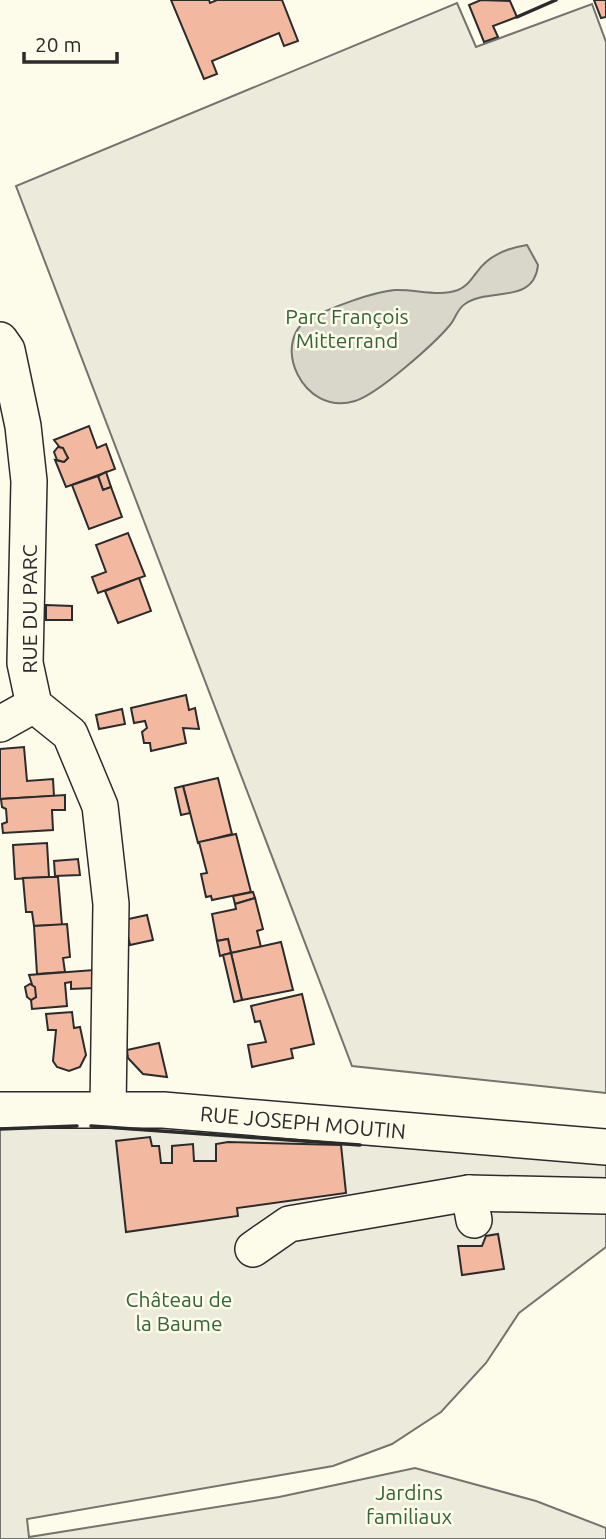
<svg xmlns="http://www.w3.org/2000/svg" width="606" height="1539" font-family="Ubuntu,sans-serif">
	<rect width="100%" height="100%" fill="#fdfbea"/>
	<g fill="#ecebdb" stroke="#74746e" stroke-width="2">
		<path d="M457,3l19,44 116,-43 14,38v1051l-254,-27 -336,-880z"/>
		<path d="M82,1126l524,35v86l-87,66 -33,50 -45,49 -49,32 -59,22 -306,53 2,18 250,-40 136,-29 121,33 70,27v11h-606v-410z"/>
	</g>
	<path fill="#d8d7c9" stroke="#74746e" stroke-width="2" d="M527,245l11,20c-4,40 -49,22 -73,39 -8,5 -9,14 -15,21 -16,19 -72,69 -95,76 -53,16 -85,-60 -46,-82 21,-11 63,-27 86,-29 20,-1 44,7 63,0 10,-4 13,-11 19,-18 12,-17 30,-24 50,-27z"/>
	<g fill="#f2b8a0" stroke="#2b2b2b" stroke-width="2">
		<path d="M171,0h38l1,3 7,-3h65l16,41 -14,5 -5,-13 -67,28 5,13 -13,5z"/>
		<path d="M481,0l29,1 7,16 -24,9 5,11 -14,5 -15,-37z"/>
		<path d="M594,0h12v17l-5,1z"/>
		<path d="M89,426l8,22 9,-4 9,25 -49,18 -11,-27 9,2 4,-4 -14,-18z"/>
		<path d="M58,447l5,1 5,10 -4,4 -7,-2 -3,-8z"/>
		<path d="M106,472l5,15 -8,3 -5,-14z"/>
		<path d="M98,476l5,14 8,-3 11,30 -33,12 -17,-44z"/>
		<path d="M128,533l17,43 -47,17 -6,-16 14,-5 -10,-27z"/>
		<path d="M139,578l12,33 -33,12 -13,-32z"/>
		<path d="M46,605l26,1v14h-26z"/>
		<path d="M186,695l3,15 6,-2 4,21 -16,-1 3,15 -35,8 -1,-8h-6l-2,-11 5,-4 -2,-7 -11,2 -3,-15z"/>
		<path d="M122,709l3,15 -26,5 -3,-14z"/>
		<path d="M24,747l3,34 26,-2 1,17 -54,3v-50z"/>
		<path d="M218,778l14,56 -34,9 -15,-57z"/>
		<path d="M183,786l7,27 -9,2 -6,-27z"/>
		<path d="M65,795v15h-13l1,20 -50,3 -1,-9 5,-2 -1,-13 -4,-2 -1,-8z"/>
		<path d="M236,834l15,58 -39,8 -1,-4 -5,1 -5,-23 6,-1 -8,-31z"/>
		<path d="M47,843l2,34 -34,2 -2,-34z"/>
		<path d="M78,859l2,16 -25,1 -1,-15z"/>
		<path d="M49,877h9l4,48 -28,1 -2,-14h-6l-3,-34z"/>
		<path d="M253,892l2,6 -20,6 -2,-8z"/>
		<path d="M255,898l8,31 -6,2 4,16 -30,6 -3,-14 -11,2 -5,-27 24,-5 -1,-5z"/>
		<path d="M147,915l6,25 -23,5 -6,-25z"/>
		<path d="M67,924l3,33 -7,1 2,14 -28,2 -3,-48z"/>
		<path d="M228,939l3,14 -11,3 -3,-15z"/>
		<path d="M281,942l12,48 -51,10 -11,-47z"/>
		<path d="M231,953l11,47 -8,2 -11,-47z"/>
		<path d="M94,970v18l-23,1v-7l-6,1 2,23 -35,3 -1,-9 5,-3 -7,-22z"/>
		<path d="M30,984l5,3 1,10 -5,3 -4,-3 -2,-10z"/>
		<path d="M302,994l12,50 -23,5 2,9 -41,9 -4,-22 18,-3 -6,-21 -5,1 -4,-16z"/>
		<path d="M72,1012l2,16 6,-1 6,28 -6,12 -11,4 -12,-4 -4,-6 3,-31h-8l-2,-16z"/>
		<path d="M159,1043l8,34 -24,-3 -15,-16 -1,-8z"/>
		<path d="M150,1137l2,9h7l2,17h11v-17l21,-2 1,17h22v-17l12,-2 113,3 5,48 -109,15 1,8 -112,16 -10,-91z"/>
		<path d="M498,1234l6,35 -42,6 -4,-29h24l4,-10z"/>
	</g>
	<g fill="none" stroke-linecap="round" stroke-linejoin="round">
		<defs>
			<g id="minor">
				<path d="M0,340l7,10 16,76 6,55 -4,182 9,42 36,29 30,72 11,98 -3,205"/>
				<path d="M0,724l34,-19"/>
				<path d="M0,1110h163l443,37"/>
				<path d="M469,1193l137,3"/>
				<path d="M253,1249l36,-25 180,-31 5,27"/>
			</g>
		</defs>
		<use href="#minor" stroke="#2b2b2b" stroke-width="38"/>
		<use href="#minor" stroke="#fdfbea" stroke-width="35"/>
		<g stroke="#2b2b2b" stroke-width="3.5">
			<path d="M517,17l39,-17"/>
			<path d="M91,1126l269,19"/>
			<path d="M0,1129l77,-3"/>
		</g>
	</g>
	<g text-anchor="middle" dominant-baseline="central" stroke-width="5" stroke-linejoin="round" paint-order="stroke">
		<g font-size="21" fill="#34623c" stroke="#fdfbea">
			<text x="347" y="316">Parc François<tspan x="347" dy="24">Mitterrand</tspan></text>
			<text x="179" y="1299">Château de<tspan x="179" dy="24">la Baume</tspan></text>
			<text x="409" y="1492">Jardins<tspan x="409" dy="24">familiaux</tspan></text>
		</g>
		<g font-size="21" fill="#2b2b2b" stroke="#fdfbea">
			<text transform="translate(29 609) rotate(-90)">RUE DU PARC</text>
			<text transform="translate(303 1122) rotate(5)">RUE JOSEPH MOUTIN</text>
		</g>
	</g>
	<path d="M24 52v10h93v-10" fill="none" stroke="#2b2b2b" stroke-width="3.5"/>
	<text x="35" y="52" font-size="21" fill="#2b2b2b" stroke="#fdfbea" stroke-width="5" paint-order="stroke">20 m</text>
</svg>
